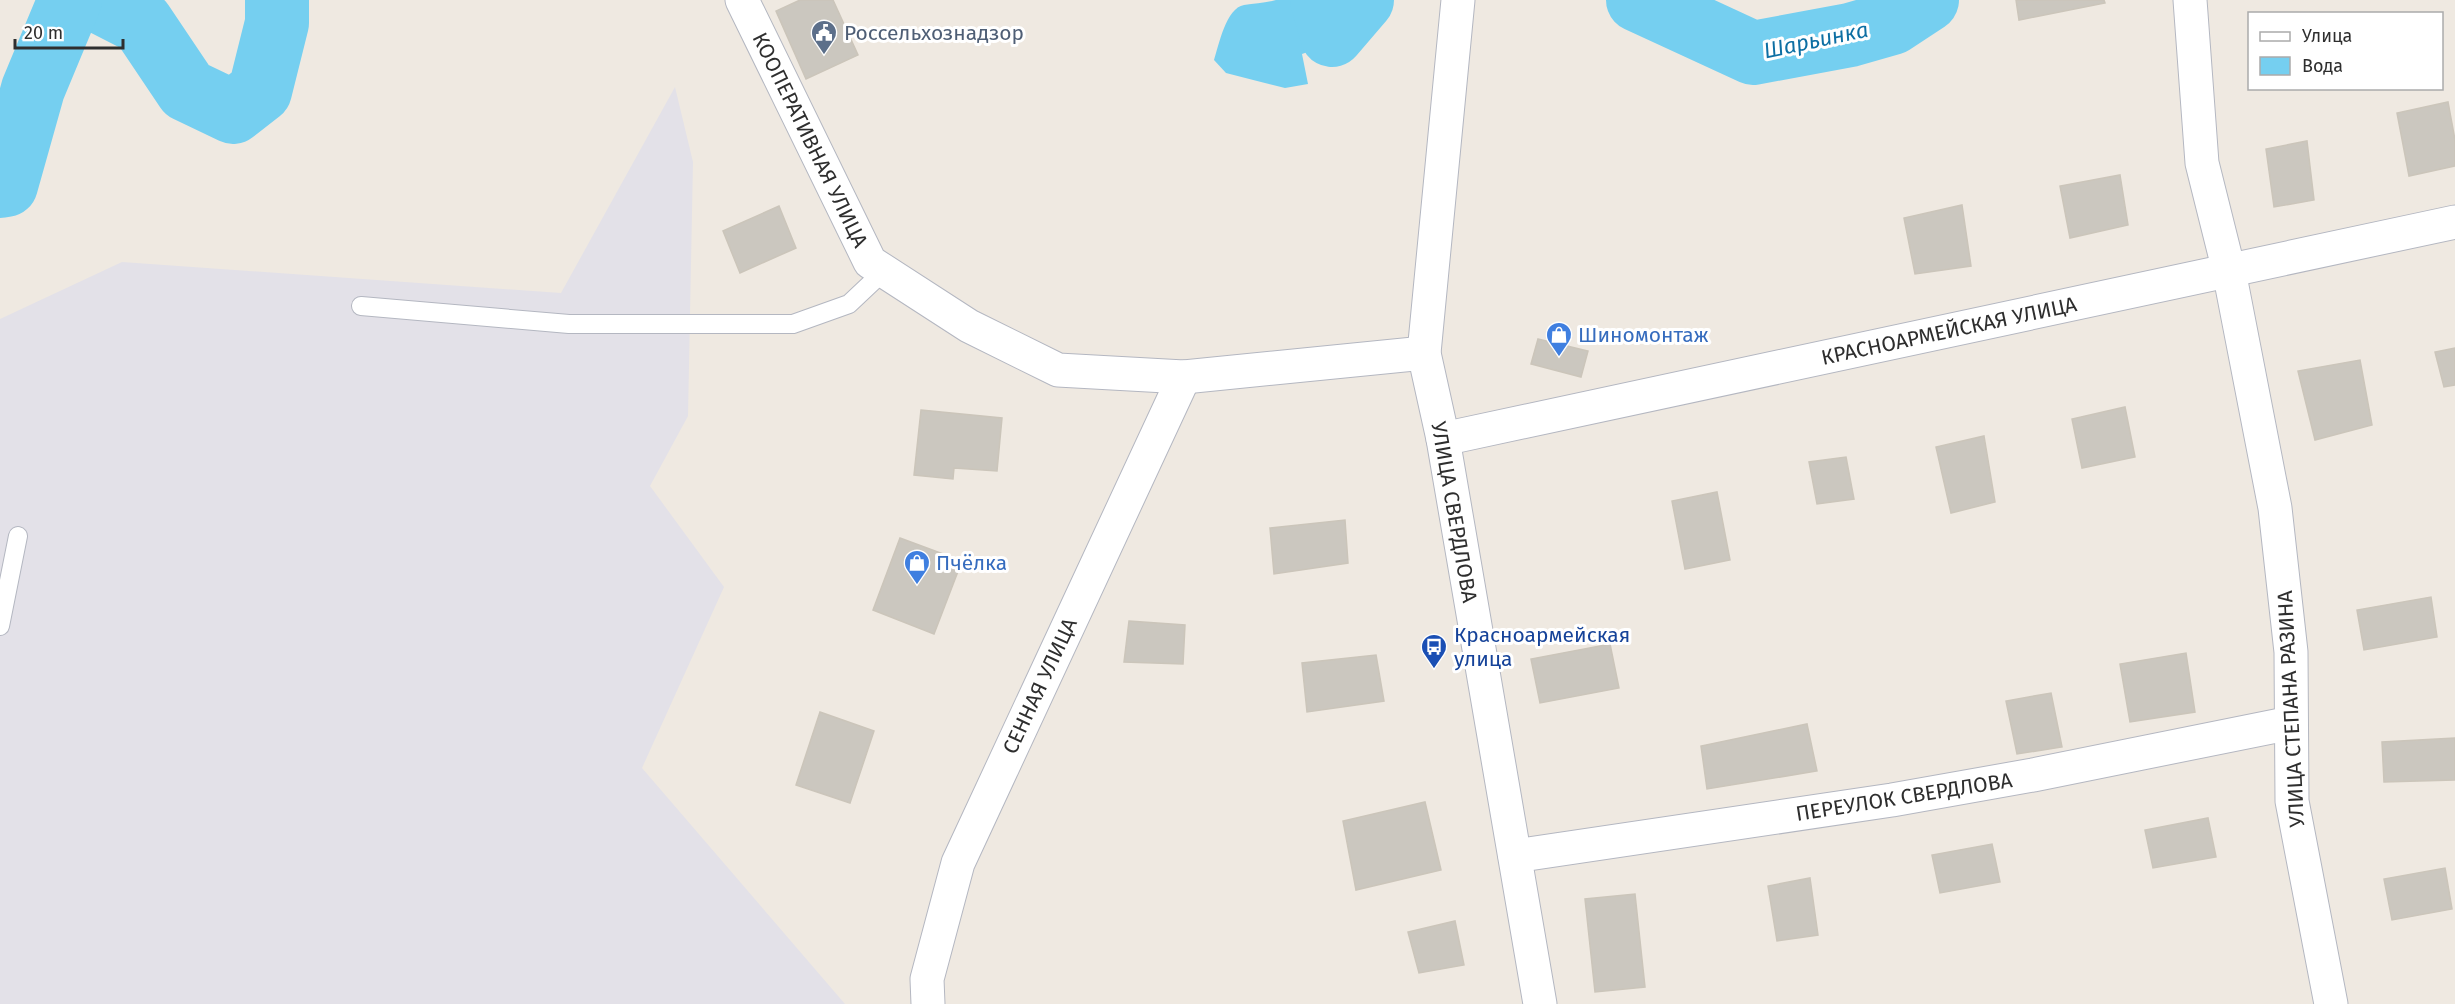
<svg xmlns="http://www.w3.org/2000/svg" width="2455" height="1004" font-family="'Fira Sans',sans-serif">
	<rect width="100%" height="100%" fill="#efe9e1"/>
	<path fill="#e3e1e8" d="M675,87l18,75 -5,254 -38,70 74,101 -82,181 203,236h-845v-685l122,-57 439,31z"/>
	<path fill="#75cff0" d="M1276,0h58l5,14 -11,31 -26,9 6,30 -23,4 -24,-6 -35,-9 -12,-13c5,-15 12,-52 30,-55 11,-2 21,-2 32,-5z"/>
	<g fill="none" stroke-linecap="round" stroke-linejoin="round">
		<g stroke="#75cff0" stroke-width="64">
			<path d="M97,0l45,23 45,67 46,22 27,-21 17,-68v-23"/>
			<path d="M1322,0l10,35 30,-35"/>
			<path d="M1638,0l115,53 97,-18 42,-12 35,-23"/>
			<path d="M0,186l6,-1 27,-96 37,-89"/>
		</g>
	</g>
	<g fill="#cbc7bf" stroke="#cbc5ba" stroke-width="1.5">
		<path d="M800,0h33l25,55 -52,24 -30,-68z"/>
		<path d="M2016,0h88l1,3 -86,17z"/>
		<path d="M2448,102l7,38v26l-46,10 -12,-63z"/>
		<path d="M2307,141l7,59 -40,7 -8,-58z"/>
		<path d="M2120,175l8,50 -58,13 -10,-52z"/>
		<path d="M1962,205l9,61 -56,8 -11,-56z"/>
		<path d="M779,206l17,42 -56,25 -17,-42z"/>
		<path d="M1538,339l50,12 -7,26 -50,-13z"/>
		<path d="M2455,348v37l-11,2 -9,-35z"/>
		<path d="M2360,360l12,65 -57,15 -17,-69z"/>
		<path d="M2125,407l10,50 -53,11 -10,-49z"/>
		<path d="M921,410l81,8 -5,53 -43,-3 -1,11 -39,-4z"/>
		<path d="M1984,436l11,66 -44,11 -15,-66z"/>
		<path d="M1846,457l8,42 -37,5 -8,-42z"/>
		<path d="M1717,492l13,68 -45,9 -13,-68z"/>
		<path d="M1345,520l3,43 -74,11 -4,-46z"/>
		<path d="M900,538l62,23 -28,73 -61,-24z"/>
		<path d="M2431,597l6,40 -73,13 -7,-40z"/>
		<path d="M1129,621l56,4 -2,39 -59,-2z"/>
		<path d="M1610,644l9,44 -79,15 -9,-44z"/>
		<path d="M2186,653l9,59 -65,10 -10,-58z"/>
		<path d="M1376,655l8,46 -77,11 -5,-49z"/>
		<path d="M2051,693l11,54 -45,7 -11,-53z"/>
		<path d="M820,712l54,19 -24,72 -54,-18z"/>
		<path d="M1807,724l10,47 -110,18 -6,-43z"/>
		<path d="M2455,738v42l-71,2 -2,-40z"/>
		<path d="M1425,802l16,68 -85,20 -13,-69z"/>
		<path d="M2208,818l8,39 -63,11 -8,-38z"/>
		<path d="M1992,844l8,38 -60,11 -8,-38z"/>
		<path d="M2445,868l7,41 -60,11 -8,-41z"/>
		<path d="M1810,878l8,57 -41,6 -9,-55z"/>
		<path d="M1635,894l10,93 -50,5 -10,-93z"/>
		<path d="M1455,921l9,44 -45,8 -11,-41z"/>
	</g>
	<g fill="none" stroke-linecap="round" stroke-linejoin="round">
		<defs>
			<g id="service">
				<path d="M361,306l208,18h224l56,-20 35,-33"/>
				<path d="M0,626l18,-90"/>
			</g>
			<g id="minor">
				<path d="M742,0l128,262 99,64 89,44 126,7 240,-24"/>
				<path d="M2190,0l12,163 27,108 46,237 16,144 1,149 39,203"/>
				<path d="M1443,439l1012,-217"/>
				<path d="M1515,856l377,-56 141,-25 258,-52"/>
				<path d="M928,1004l-1,-25 31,-116 226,-486"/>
			</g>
			<path id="secondary" d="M1458,0l-34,353 19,86 97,565"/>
		</defs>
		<use href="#service" stroke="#b4b7c1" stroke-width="20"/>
		<use href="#minor" stroke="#b4b7c1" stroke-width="35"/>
		<use href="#secondary" stroke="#b4b7c1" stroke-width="35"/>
		<use href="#service" stroke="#fff" stroke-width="18"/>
		<use href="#minor" stroke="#fff" stroke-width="33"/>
		<use href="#secondary" stroke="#fff" stroke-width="33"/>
	</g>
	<defs>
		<symbol id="civic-pin" viewBox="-11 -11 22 30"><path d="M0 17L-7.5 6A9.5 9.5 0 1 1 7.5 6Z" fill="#5c6f8a" stroke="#fff"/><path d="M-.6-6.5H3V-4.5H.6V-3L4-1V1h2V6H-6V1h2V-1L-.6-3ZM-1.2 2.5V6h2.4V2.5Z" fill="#fff"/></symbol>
		<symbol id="shop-pin" viewBox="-11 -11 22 30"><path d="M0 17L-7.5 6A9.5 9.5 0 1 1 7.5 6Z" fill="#3f7fe0" stroke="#fff"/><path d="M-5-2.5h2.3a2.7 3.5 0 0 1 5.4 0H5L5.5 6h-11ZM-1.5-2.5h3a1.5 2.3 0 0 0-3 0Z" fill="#fff"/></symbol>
		<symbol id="bus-pin" viewBox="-11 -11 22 30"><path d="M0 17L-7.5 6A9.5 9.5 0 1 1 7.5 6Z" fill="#1a4fb4" stroke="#fff"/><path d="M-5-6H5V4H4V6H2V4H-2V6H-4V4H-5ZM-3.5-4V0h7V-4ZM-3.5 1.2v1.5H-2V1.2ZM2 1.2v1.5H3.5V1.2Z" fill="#fff"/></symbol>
	</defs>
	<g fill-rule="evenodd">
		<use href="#civic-pin" x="809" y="18" width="30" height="40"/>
		<use href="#shop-pin" x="1544" y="320" width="30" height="40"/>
		<use href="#shop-pin" x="902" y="548" width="30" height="40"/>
		<use href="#bus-pin" x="1419" y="632" width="30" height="40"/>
	</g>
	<g text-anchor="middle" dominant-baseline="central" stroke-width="6" stroke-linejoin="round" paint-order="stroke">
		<g font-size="21" fill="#4e5e75" stroke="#fff" text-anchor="start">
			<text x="844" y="33">Россельхознадзор</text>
		</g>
		<g font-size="21" fill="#2e2e2e" stroke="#fff">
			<text transform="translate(810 140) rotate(64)">КООПЕРАТИВНАЯ УЛИЦА</text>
			<text transform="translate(1949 331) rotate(-12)">КРАСНОАРМЕЙСКАЯ УЛИЦА</text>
			<text transform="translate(1454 512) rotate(80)">УЛИЦА СВЕРДЛОВА</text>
			<text transform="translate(1040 686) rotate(-65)">СЕННАЯ УЛИЦА</text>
			<text transform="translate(2291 709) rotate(-93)">УЛИЦА СТЕПАНА РАЗИНА</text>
			<text transform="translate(1904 797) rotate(-9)">ПЕРЕУЛОК СВЕРДЛОВА</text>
		</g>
		<g font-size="21" fill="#366cbe" stroke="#fff" text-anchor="start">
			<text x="1578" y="335">Шиномонтаж</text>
			<text x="936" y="563">Пчёлка</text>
		</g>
		<g font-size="21" fill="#164399" stroke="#fff" text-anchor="start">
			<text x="1454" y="635">Красноармейская<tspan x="1454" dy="24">улица</tspan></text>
		</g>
		<g font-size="22" font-style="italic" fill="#0d6fa3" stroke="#fff">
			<text transform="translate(1816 40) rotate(-12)">Шарьинка</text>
		</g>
	</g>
	<rect x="2248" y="12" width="195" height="78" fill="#ffffff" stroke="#ababab" stroke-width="1.5"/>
	<rect x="2260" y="32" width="30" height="9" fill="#ffffff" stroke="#ababab" stroke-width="1.5"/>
	<text x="2302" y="42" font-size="18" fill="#2e2e2e">Улица</text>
	<rect x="2260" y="57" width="30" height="18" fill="#75cff0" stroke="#ababab" stroke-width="1.5"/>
	<text x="2302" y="72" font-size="18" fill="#2e2e2e">Вода</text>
	<path d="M15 39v9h108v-9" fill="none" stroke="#2e2e2e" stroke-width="3"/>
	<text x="24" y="39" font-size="18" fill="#2e2e2e" stroke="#ffffff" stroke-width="4.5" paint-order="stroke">20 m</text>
</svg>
